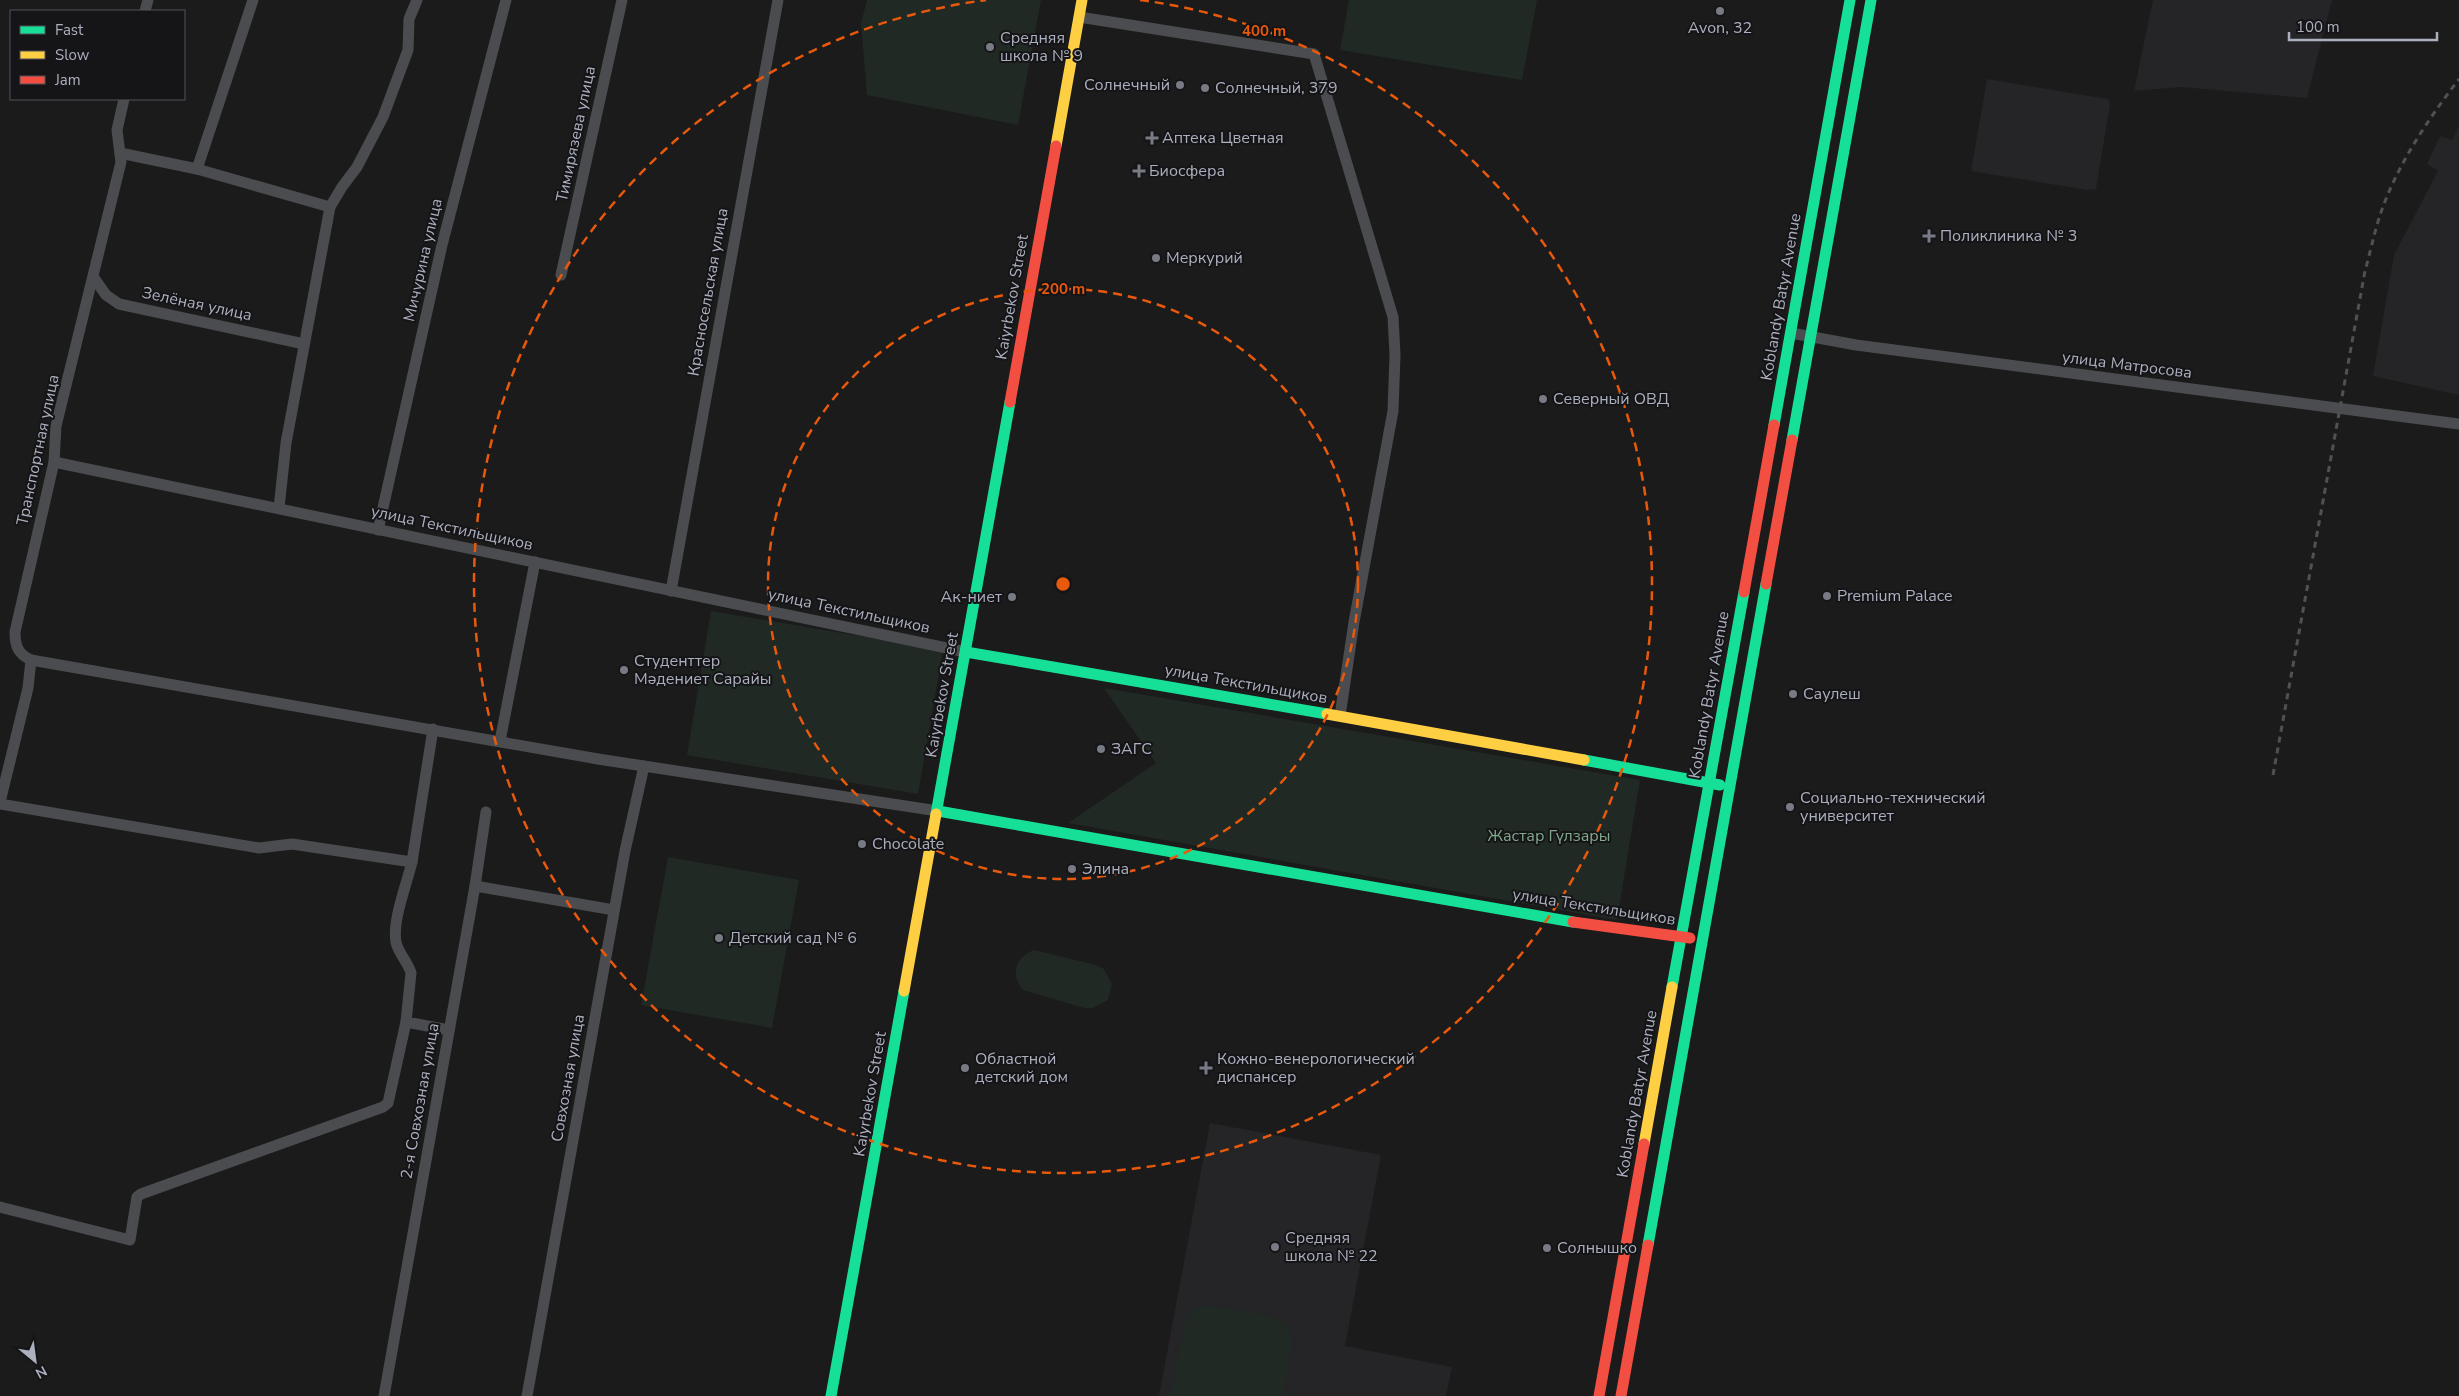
<svg xmlns="http://www.w3.org/2000/svg" width="2459" height="1396" font-family="'Nunito Sans',sans-serif">
	<rect width="100%" height="100%" fill="#1b1b1b"/>
	<g fill="#252528">
		<path d="M2153,0h179l-25,98 -126,-11 -47,4z"/>
		<path d="M1987,79l121,20 2,5 -14,85 -9,1 -116,-19z"/>
		<path d="M2459,125v270l-86,-19 21,-121 44,-84 -11,-7 13,-28 12,4z"/>
		<path d="M1210,1123l171,32 -36,191 107,21 -6,29h-287z"/>
	</g>
	<g fill="#202923">
		<path d="M867,0h174l-23,125 -151,-30 -6,-72z"/>
		<path d="M1349,0h188l-15,80 -182,-30z"/>
		<path d="M711,611l232,39 -25,144 -231,-39z"/>
		<path d="M1104,688l536,92 -23,140 -549,-97 88,-60z"/>
		<path d="M668,857l131,23 -27,148 -131,-23z"/>
		<path d="M1034,950l62,15 8,4 8,15 -4,16 -15,8h-9l-61,-18c-13,-16 -8,-33 11,-40z"/>
		<path d="M1203,1306c15,0 65,8 78,15 9,5 11,14 11,23l-10,52h-112l16,-79 10,-9z"/>
	</g>
	<g fill="none" stroke-linecap="round" stroke-linejoin="round">
		<g stroke="#4b4c4f" stroke-width="11">
			<path d="M145,11l3,-11"/>
			<path d="M1079,17l235,37 79,263 2,38 -2,56 -39,211 -14,94"/>
			<path d="M120,153l77,16 133,38"/>
			<path d="M197,169l56,-169"/>
			<path d="M561,275l61,-275"/>
			<path d="M94,278l12,17 13,9 185,40"/>
			<path d="M1791,333l65,12 603,79"/>
			<path d="M54,462l912,190"/>
			<path d="M279,508l7,-65 44,-236 12,-20 15,-20 26,-50 25,-67 1,-31 8,-19"/>
			<path d="M378,530l64,-285 64,-245"/>
			<path d="M671,591l107,-591"/>
			<path d="M31,660l567,99 340,52"/>
			<path d="M500,741l35,-179"/>
			<path d="M0,802l28,-114 3,-28c-13,-6 -16,-14 -16,-28l39,-170 2,-36 65,-264 -4,-32 7,-31"/>
			<path d="M0,804l259,44 33,-4 120,18c-5,21 -20,59 -16,80 2,11 12,20 15,31l-5,49 43,8"/>
			<path d="M412,862l21,-133"/>
			<path d="M475,886l139,24"/>
			<path d="M0,1207l130,33 7,-43 4,-3 242,-87 5,-4 18,-81"/>
			<path d="M384,1396l91,-510 11,-74"/>
			<path d="M527,1396l98,-545 19,-85"/>
		</g>
		<g stroke="#16e098" stroke-width="11">
			<path d="M1774,425l76,-425"/>
			<path d="M1792,440l79,-440"/>
			<path d="M966,652l361,62"/>
			<path d="M1584,760l136,25"/>
			<path d="M938,811l635,111"/>
			<path d="M936,814l74,-412"/>
			<path d="M1672,987l72,-395"/>
			<path d="M1648,1245l118,-661"/>
			<path d="M831,1396l73,-405"/>
		</g>
		<g stroke="#ffcf43" stroke-width="11">
			<path d="M1056,146l26,-146"/>
			<path d="M1327,714l257,46"/>
			<path d="M904,991l32,-177"/>
			<path d="M1644,1144l28,-157"/>
		</g>
		<g stroke="#f24e42" stroke-width="11">
			<path d="M1010,402l46,-256"/>
			<path d="M1766,584l26,-144"/>
			<path d="M1744,592l30,-167"/>
			<path d="M1573,922l117,16"/>
			<path d="M1599,1396l45,-252"/>
			<path d="M1621,1396l27,-151"/>
		</g>
		<path stroke="#505154" stroke-width="3" stroke-dasharray="6 5" stroke-linecap="butt" d="M2273,775l92,-504c5,-18 9,-37 15,-56 17,-50 47,-94 79,-136"/>
	</g>
	<g fill="none" stroke="#e8590c" stroke-width="2.5" stroke-dasharray="9 6">
		<circle cx="1063" cy="584" r="295"/>
		<path d="M1140 0A589 589 0 1 1 986 0"/>
	</g>
	<g fill="#797b84" stroke="#151518" stroke-width="2">
		<circle cx="1720" cy="11" r="5"/>
		<circle cx="990" cy="47" r="5"/>
		<circle cx="1180" cy="85" r="5"/>
		<circle cx="1205" cy="88" r="5"/>
		<path d="M1149.5 130.5h5v5h5v5h-5v5h-5v-5h-5v-5h5z"/>
		<path d="M1136.5 163.5h5v5h5v5h-5v5h-5v-5h-5v-5h5z"/>
		<path d="M1926.5 228.5h5v5h5v5h-5v5h-5v-5h-5v-5h5z"/>
		<circle cx="1156" cy="258" r="5"/>
		<circle cx="1543" cy="399" r="5"/>
		<circle cx="1827" cy="596" r="5"/>
		<circle cx="1012" cy="597" r="5"/>
		<circle cx="624" cy="670" r="5"/>
		<circle cx="1793" cy="694" r="5"/>
		<circle cx="1101" cy="749" r="5"/>
		<circle cx="1790" cy="807" r="5"/>
		<circle cx="862" cy="844" r="5"/>
		<circle cx="1072" cy="869" r="5"/>
		<circle cx="719" cy="938" r="5"/>
		<circle cx="965" cy="1068" r="5"/>
		<path d="M1203.5 1060.5h5v5h5v5h-5v5h-5v-5h-5v-5h5z"/>
		<circle cx="1275" cy="1247" r="5"/>
		<circle cx="1547" cy="1248" r="5"/>
	</g>
	<g text-anchor="middle" dominant-baseline="central" stroke-width="4" stroke-linejoin="round" paint-order="stroke">
		<g font-size="16" fill="#acafbd" stroke="#151518" text-anchor="start">
			<text x="1720" y="28" text-anchor="middle">Avon, 32</text>
			<text x="1000" y="38">Средняя<tspan x="1000" dy="18">школа № 9</tspan></text>
			<text x="1170" y="85" text-anchor="end">Солнечный</text>
			<text x="1215" y="88">Солнечный, 379</text>
			<text x="1162" y="138">Аптека Цветная</text>
			<text x="1149" y="171">Биосфера</text>
			<text x="1940" y="236">Поликлиника № 3</text>
			<text x="1166" y="258">Меркурий</text>
			<text x="1553" y="399">Северный ОВД</text>
			<text x="1837" y="596">Premium Palace</text>
			<text x="1002" y="597" text-anchor="end">Ак-ниет</text>
			<text x="634" y="661">Студенттер<tspan x="634" dy="18">Мәдениет Сарайы</tspan></text>
			<text x="1803" y="694">Саулеш</text>
			<text x="1111" y="749">ЗАГС</text>
			<text x="1800" y="798">Социально-технический<tspan x="1800" dy="18">университет</tspan></text>
			<text x="872" y="844">Chocolate</text>
			<text x="1082" y="869">Элина</text>
			<text x="729" y="938">Детский сад № 6</text>
			<text x="975" y="1059">Областной<tspan x="975" dy="18">детский дом</tspan></text>
			<text x="1217" y="1059">Кожно-венерологический<tspan x="1217" dy="18">диспансер</tspan></text>
			<text x="1285" y="1238">Средняя<tspan x="1285" dy="18">школа № 22</tspan></text>
			<text x="1557" y="1248">Солнышко</text>
		</g>
		<g font-size="16" fill="#acafbd" stroke="#151518">
			<text transform="translate(576 134) rotate(-78)">Тимирязева улица</text>
			<text transform="translate(423 260) rotate(-77)">Мичурина улица</text>
			<text transform="translate(708 292) rotate(-80)">Красносельская улица</text>
			<text transform="translate(1012 297) rotate(-80)">Kaiyrbekov Street</text>
			<text transform="translate(1781 297) rotate(-80)">Koblandy Batyr Avenue</text>
			<text transform="translate(197 304) rotate(12)">Зелёная улица</text>
			<text transform="translate(2127 365) rotate(7)">улица Матросова</text>
			<text transform="translate(38 450) rotate(-78)">Транспортная улица</text>
			<text transform="translate(452 528) rotate(12)">улица Текстильщиков</text>
			<text transform="translate(849 611) rotate(12)">улица Текстильщиков</text>
			<text transform="translate(1246 684) rotate(10)">улица Текстильщиков</text>
			<text transform="translate(942 695) rotate(-80)">Kaiyrbekov Street</text>
			<text transform="translate(1709 695) rotate(-80)">Koblandy Batyr Avenue</text>
			<text transform="translate(1594 907) rotate(9)">улица Текстильщиков</text>
			<text transform="translate(568 1078) rotate(-80)">Совхозная улица</text>
			<text transform="translate(870 1094) rotate(-80)">Kaiyrbekov Street</text>
			<text transform="translate(1637 1094) rotate(-80)">Koblandy Batyr Avenue</text>
			<text transform="translate(420 1101) rotate(-80)">2-я Совхозная улица</text>
		</g>
		<g font-size="16" fill="#82a889" stroke="#151518">
			<text x="1549" y="836">Жастар Гүлзары</text>
		</g>
	</g>
	<circle cx="1063" cy="584" r="8" fill="#e8590c" stroke="#151518" stroke-width="2.5"/>
	<g font-size="15" text-anchor="middle" font-weight="bold" fill="#e8590c" stroke="#151518" stroke-width="4" stroke-linejoin="round" paint-order="stroke">
		<text x="1264" y="36">400 m</text>
		<text x="1063" y="294">200 m</text>
	</g>
	<rect x="10" y="10" width="175" height="90" fill="#151518" stroke="#51535a"/>
	<rect x="20" y="26" width="25" height="8" fill="#16e098" stroke="#51535a"/>
	<text x="55" y="35" font-size="15" fill="#acafbd">Fast</text>
	<rect x="20" y="51" width="25" height="8" fill="#ffcf43" stroke="#51535a"/>
	<text x="55" y="60" font-size="15" fill="#acafbd">Slow</text>
	<rect x="20" y="76" width="25" height="8" fill="#f24e42" stroke="#51535a"/>
	<text x="55" y="85" font-size="15" fill="#acafbd">Jam</text>
	<g transform="translate(35 1361) rotate(151)" stroke="#151518" stroke-width="4" paint-order="stroke">
	<path d="M0-4L9 19L0 12L-9 19Z" fill="#acafbd"/>
	<text y="-8" font-size="14" font-weight="bold" text-anchor="middle" fill="#acafbd">N</text>
	</g>
	<path d="M2289 32v8h148v-8" fill="none" stroke="#acafbd" stroke-width="2.5"/>
	<text x="2296" y="32" font-size="15" fill="#acafbd" stroke="#151518" stroke-width="4" paint-order="stroke">100 m</text>
</svg>
